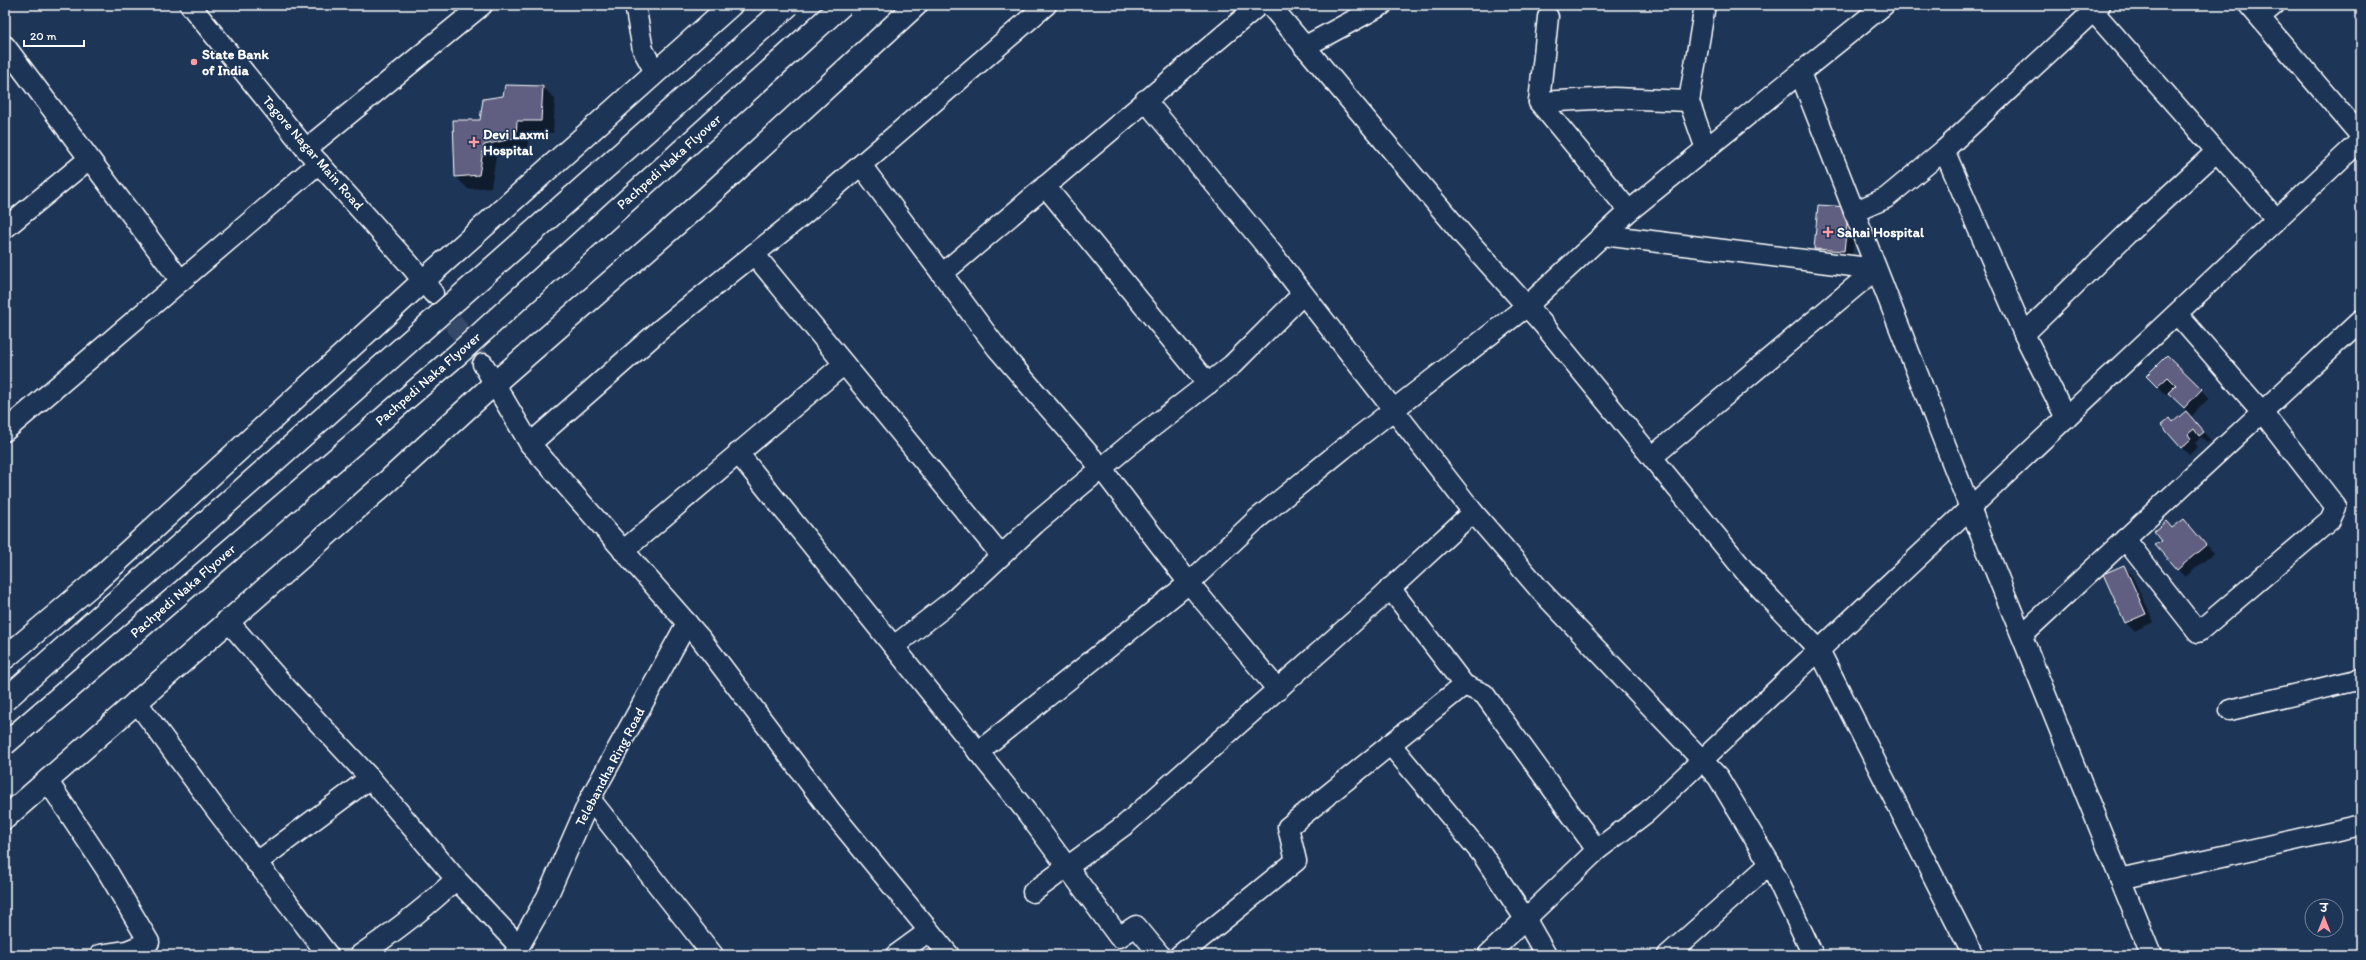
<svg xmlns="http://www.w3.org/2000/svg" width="2366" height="960" font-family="Itim,'Playpen Sans Deva',sans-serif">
	<rect width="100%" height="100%" fill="#1d3557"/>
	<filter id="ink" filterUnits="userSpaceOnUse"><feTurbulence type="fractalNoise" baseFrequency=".025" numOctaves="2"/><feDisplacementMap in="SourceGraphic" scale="8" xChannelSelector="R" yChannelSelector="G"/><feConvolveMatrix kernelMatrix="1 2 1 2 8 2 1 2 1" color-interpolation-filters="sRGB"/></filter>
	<g filter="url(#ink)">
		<g fill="#0007">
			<path d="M506,86l37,1 12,12 -2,34 -25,-1v18l-32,6 -5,31 -23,2 -12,-12 25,-56 23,-24z"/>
			<path d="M1819,206l37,10 -4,43 -29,-3 -8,-8z"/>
			<path d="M2167,356l42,42 -18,19 20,24 -3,2 -7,-6 -6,6 3,4 -9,8 -8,-8 -7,-24 13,-12 -17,-18 8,-8 -2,-1 -10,10 -18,-18z"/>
			<path d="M2191,528l23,25 -29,24 -8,-8 -13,-27 9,-13z"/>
			<path d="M2123,566l8,8 23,48 -20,9 -8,-8 -22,-48z"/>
		</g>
		<g fill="#605f81" stroke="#fff">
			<path d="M505,85l38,1 -2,35h-24l-1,17 -32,7 -5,30 -24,2 -2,-57h27l3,-21 20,-3z"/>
			<path d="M1818,205l31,2 -5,44 -30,-2z"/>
			<path d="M2167,355l35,34 -18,19 -16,-15 8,-8 -8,-8 -11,10 -11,-11z"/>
			<path d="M2186,411l18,21 -5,4 -5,-7 -6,5 3,5 -10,9 -20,-23 9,-7 3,4z"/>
			<path d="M2184,519l22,26 -29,25 -22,-25 7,-4 -8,-10 12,-10 6,7z"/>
			<path d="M2124,565l22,49 -21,9 -22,-49z"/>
		</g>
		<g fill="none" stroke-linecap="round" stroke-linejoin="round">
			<path stroke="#344968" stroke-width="20" stroke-dasharray="20 10" stroke-linecap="butt" d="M435,297l48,67"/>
			<defs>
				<g id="minor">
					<path d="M190,5l116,144 104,116 23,28"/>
					<path d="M635,5l8,45 12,22"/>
					<path d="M1270,5l193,230 79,88 206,252 71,75 154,305"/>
					<path d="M1705,5l-16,96 17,48"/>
					<path d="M2249,5l112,131"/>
					<path d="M2093,11l184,209"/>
					<path d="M2260,17l14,-12"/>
					<path d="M5,46l176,235"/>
					<path d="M1304,47l78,-42"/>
					<path d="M1800,73l170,435 181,447"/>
					<path d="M1145,100l122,147 206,265 68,79 177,186 52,87 43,91"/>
					<path d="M1539,102l9,-85"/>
					<path d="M306,149l176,-144"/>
					<path d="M1944,150l80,184 42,84"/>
					<path d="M861,165l136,183 104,120 88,115 89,107"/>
					<path d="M1045,186l163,198"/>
					<path d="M1629,211l-90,-109 75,-4 75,3"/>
					<path d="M1854,212l32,-14 58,-48 156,-145"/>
					<path d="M5,228l84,-69"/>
					<path d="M1603,235l273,34 -224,188"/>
					<path d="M754,254l247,301"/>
					<path d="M942,274l317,-269"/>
					<path d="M2024,334l103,-100 89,-82"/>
					<path d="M483,364l47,80 171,195 129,171 119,145"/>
					<path d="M5,431l314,-268"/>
					<path d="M530,444l131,-115 143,-115 242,-209"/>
					<path d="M738,453l287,357 94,127 17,-11 24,29"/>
					<path d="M2125,539l73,93 132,-112 6,-13 -73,-94 -86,-99"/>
					<path d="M623,551l221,-187"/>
					<path d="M1390,588l74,97 20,9 113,156"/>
					<path d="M227,620l61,70 82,88 86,101 63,67"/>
					<path d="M2022,635l339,-315"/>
					<path d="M894,646l62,-48 80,-75 92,-77 104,-81 71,-71"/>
					<path d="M136,701l81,110 111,144"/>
					<path d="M2230,710l131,-31"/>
					<path d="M1390,744l92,110 44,66 20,35"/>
					<path d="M978,752l211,-169 68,-64 86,-70 184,-143 102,-95 255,-206"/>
					<path d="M47,780l59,89 43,73 -22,9 -27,4"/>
					<path d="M590,799l123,156"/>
					<path d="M256,863l114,-85"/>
					<path d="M2120,879l241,-54"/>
					<path d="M1033,892l93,-68 252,-224 95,-88"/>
					<path d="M360,955c34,-23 67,-48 96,-76"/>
					<path d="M514,955l33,-58 43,-98 97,-176"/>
					<path d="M896,955l33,-24"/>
					<path d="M1180,955l116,-94 -8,-34 176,-142"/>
					<path d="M1488,955l109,-105 50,-38 714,-672"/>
					<path d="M1668,955l102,-91"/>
				</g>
				<g id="major">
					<path d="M5,658l90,-76 329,-302 307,-275"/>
					<path d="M5,818l384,-338 106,-97 210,-184 211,-194"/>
				</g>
			</defs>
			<use href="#minor" stroke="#fff" stroke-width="23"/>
			<use href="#major" stroke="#fff" stroke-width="25"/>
			<use href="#minor" stroke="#1d3557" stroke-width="20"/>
			<use href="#major" stroke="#1d3557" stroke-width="22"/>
			<defs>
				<g id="highway-bridge">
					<path d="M5,700l784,-695"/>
					<path d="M5,744l453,-390 384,-349"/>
				</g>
			</defs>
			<use href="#highway-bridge" stroke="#fff" stroke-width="25" stroke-linecap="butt"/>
			<use href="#highway-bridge" stroke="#1d3557" stroke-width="22"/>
		</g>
	</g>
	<g fill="#ff9aa2" stroke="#1d3557" stroke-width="1.5">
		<circle cx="194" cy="62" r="4"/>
		<path d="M472 136h4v4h4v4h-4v4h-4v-4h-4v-4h4z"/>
		<path d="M1826 226h4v4h4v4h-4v4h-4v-4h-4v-4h4z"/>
	</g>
	<g text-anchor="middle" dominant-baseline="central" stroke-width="3" stroke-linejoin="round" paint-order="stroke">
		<g font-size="14" font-weight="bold" fill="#fff" stroke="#1d3557" text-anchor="start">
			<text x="202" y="54">State Bank<tspan x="202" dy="16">of India</tspan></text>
			<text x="483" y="134">Devi Laxmi<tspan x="483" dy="16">Hospital</tspan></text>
			<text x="1837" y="232">Sahai Hospital</text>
		</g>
		<g font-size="14" fill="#fff" stroke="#1d3557">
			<text transform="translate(313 153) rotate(49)">Tagore Nagar Main Road</text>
			<text transform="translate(669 162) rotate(-42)">Pachpedi Naka Flyover</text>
			<text transform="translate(428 379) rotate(-41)">Pachpedi Naka Flyover</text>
			<text transform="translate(183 591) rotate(-41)">Pachpedi Naka Flyover</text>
			<text transform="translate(610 767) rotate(-62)">Telebandha Ring Road</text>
		</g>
	</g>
	<rect width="2366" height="960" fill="none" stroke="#1d3557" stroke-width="20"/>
	<rect x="10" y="10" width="2346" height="940" fill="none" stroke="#fff" stroke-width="1.5" filter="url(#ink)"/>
	<g transform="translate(2324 918)"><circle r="19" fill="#1d3557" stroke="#77869a"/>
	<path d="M0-3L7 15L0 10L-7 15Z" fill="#ff9aa2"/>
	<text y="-6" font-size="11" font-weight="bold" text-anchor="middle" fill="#ffffff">उ</text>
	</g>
	<path d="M24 40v6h60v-6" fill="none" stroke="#ffffff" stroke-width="2"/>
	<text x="30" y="40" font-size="12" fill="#ffffff" stroke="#1d3557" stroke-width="3" paint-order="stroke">20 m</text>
</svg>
